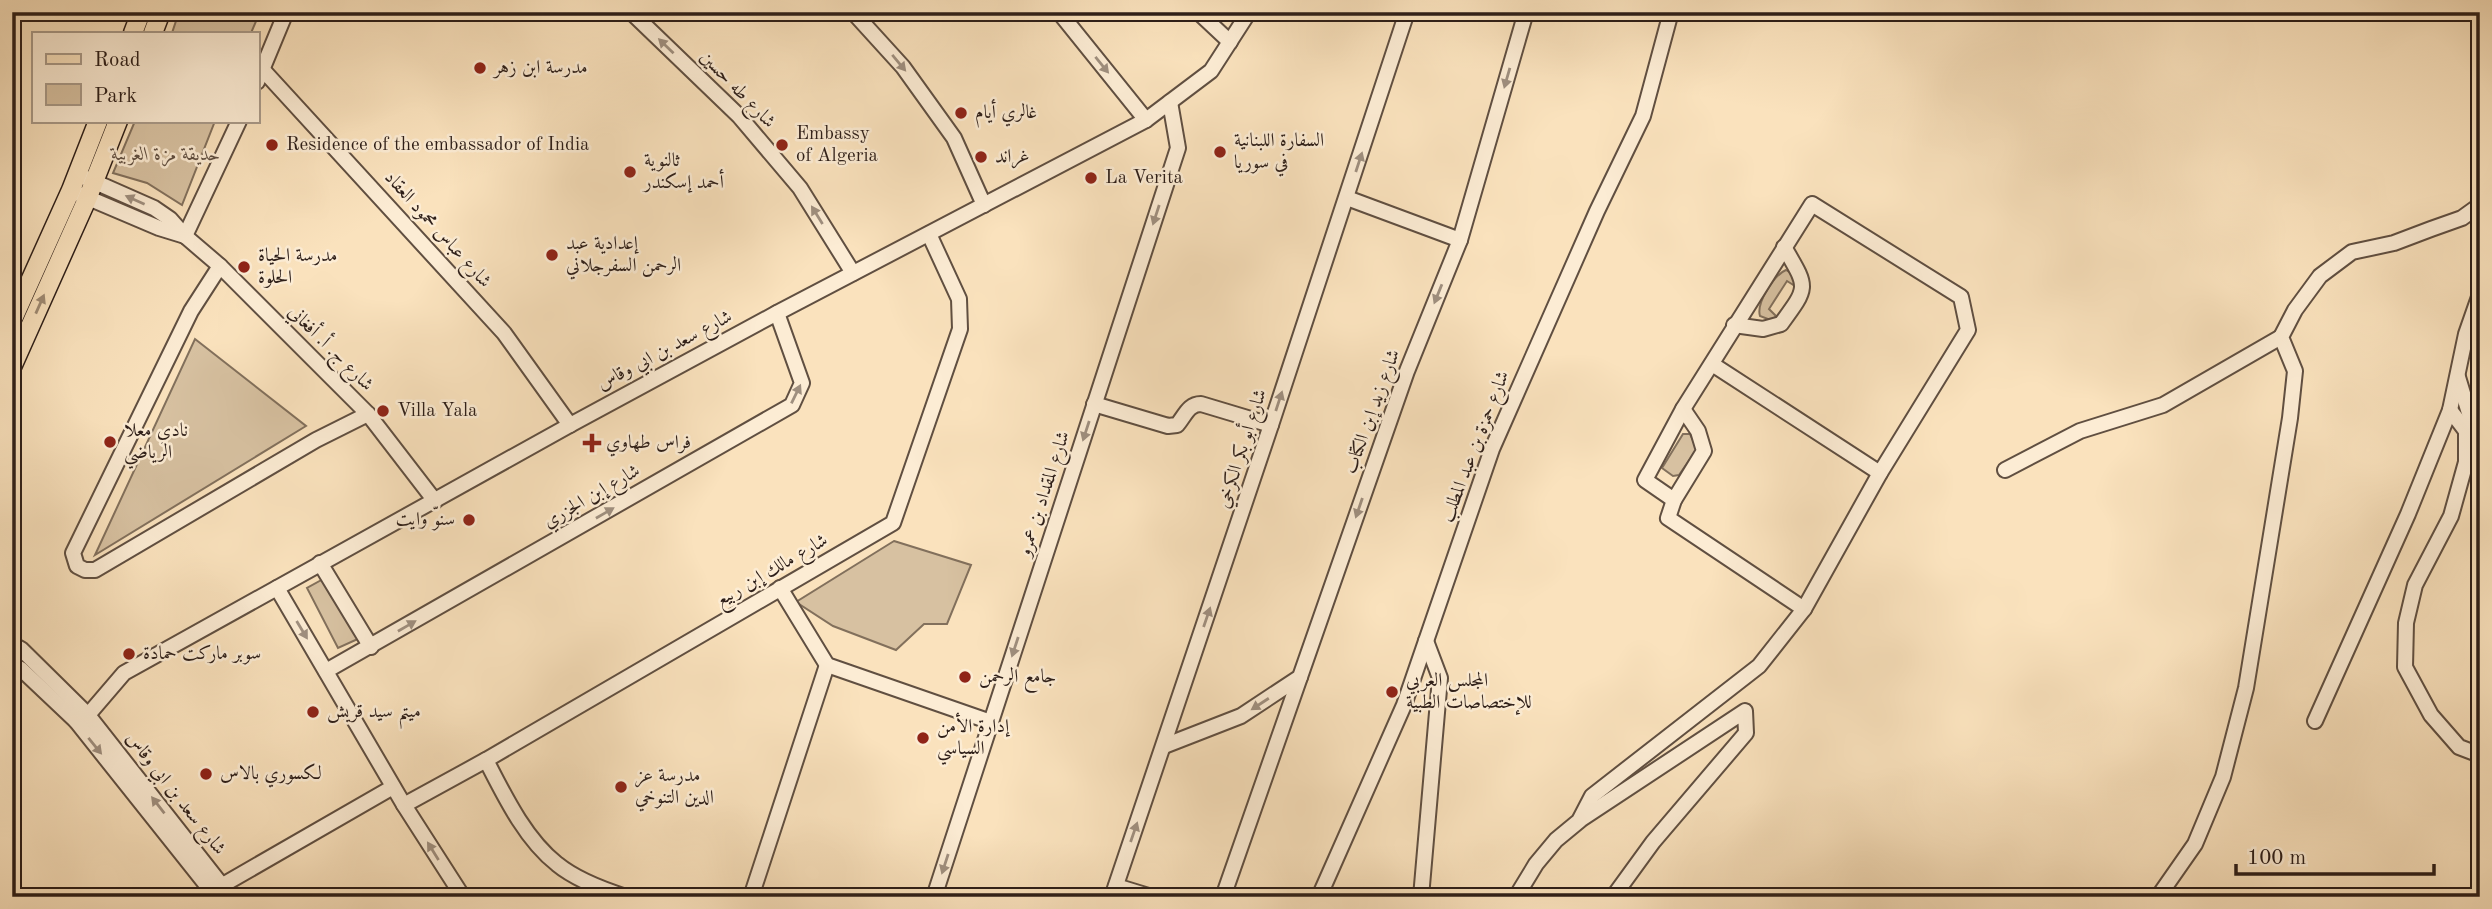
<svg xmlns="http://www.w3.org/2000/svg" width="2492" height="909" font-family="'Old Standard TT',Amiri,serif">
	<rect width="100%" height="100%" fill="#fae2bd"/>
	<filter id="stains"><feTurbulence type="fractalNoise" baseFrequency=".00286" numOctaves="4"/><feColorMatrix values="0 0 0 0 .2 0 0 0 0 .09 0 0 0 0 .02 0 0 0 .5 -.17"/></filter>
	<radialGradient id="worn" r=".72"><stop offset=".6" stop-color="#630" stop-opacity="0"/><stop offset="1" stop-color="#630" stop-opacity=".3"/></radialGradient>
	<g fill="#d7c1a1" stroke="#82705c" stroke-width="2">
		<path d="M179,12h81l-9,21h-79z"/>
		<path d="M135,121h80l-33,84 -35,-22 -34,-10z"/>
		<path d="M1786,270l5,3 5,10 -1,3 -8,-5 -18,28 7,7 -3,5 -13,-5c-4,-13 14,-41 26,-46z"/>
		<path d="M195,339l111,87 -211,129z"/>
		<path d="M1683,434h7l7,15 -18,26 -6,1 -11,-8z"/>
		<path d="M894,541l77,24 -24,59h-23l-28,26 -63,-24 -37,-24z"/>
		<path d="M325,578l35,60 -22,10 -31,-60z"/>
	</g>
	<g fill="none" stroke-linecap="round" stroke-linejoin="round">
		<defs>
			<g id="minor">
				<path d="M631,12l108,104 61,72 53,85"/>
				<path d="M853,12l50,55 51,71 30,67"/>
				<path d="M1059,12l87,108"/>
				<path d="M1198,12l32,30"/>
				<path d="M263,70l241,263 66,92"/>
				<path d="M257,82l29,-70"/>
				<path d="M86,178l68,30 16,11 15,17 35,30 148,148 67,87"/>
				<path d="M79,194l80,34 26,8"/>
				<path d="M1347,198l113,42"/>
				<path d="M185,236l54,-115"/>
				<path d="M220,266l-29,45 -118,242 4,13 8,4h10l221,-130 52,-26"/>
				<path d="M1734,325l29,4 18,-5c28,-38 27,-36 3,-77"/>
				<path d="M1712,364l168,109"/>
				<path d="M2458,377l14,46 8,5"/>
				<path d="M1094,404l74,22 9,-1c8,-9 11,-21 24,-21l70,21"/>
				<path d="M1683,409l15,22 6,20 -30,49 -6,18 136,91"/>
				<path d="M2450,410l16,21v31l-15,54 -36,69 -9,38 -1,44 26,48 28,32 21,8"/>
				<path d="M2005,470l75,-39 83,-26 118,-68"/>
				<path d="M320,563l51,84"/>
				<path d="M277,588l127,217 59,92"/>
				<path d="M780,588l47,77 164,57"/>
				<path d="M12,644l9,5 67,66 143,182"/>
				<path d="M12,664l9,5 55,52 140,176"/>
				<path d="M326,671l466,-266 10,-22 -25,-70"/>
				<path d="M76,721l12,-6 36,-42 446,-248 207,-112 369,-193 65,-49 38,-59"/>
				<path d="M2315,721l93,-207 42,-104 16,-76 14,-40"/>
				<path d="M1164,746l77,-30 59,-39 107,-306 53,-131 66,-228"/>
				<path d="M486,760c18,35 39,79 71,104 17,14 47,26 69,33"/>
				<path d="M404,805l82,-45 407,-237 67,-194 -1,-30 -30,-65"/>
				<path d="M1580,820l165,-109 1,22 -93,109 -40,55"/>
				<path d="M221,886l172,-99"/>
				<path d="M1116,886l36,11"/>
				<path d="M751,897l76,-232"/>
				<path d="M934,897l244,-749 -8,-46"/>
				<path d="M1112,897l159,-472 136,-413"/>
				<path d="M1223,897l77,-220"/>
				<path d="M1319,897l85,-192 88,-256 105,-238 46,-95 28,-104"/>
				<path d="M1421,897l19,-219 -14,-37"/>
				<path d="M1516,897l20,-33 20,-24 23,-19 13,-25 167,-130 45,-57 76,-136 88,-143 -7,-33 -149,-93 -129,205 -38,71 29,20"/>
				<path d="M2158,897l37,-53 28,-67 23,-89 44,-270 5,-47 -14,-34 14,-27 25,-34 32,-24 42,-9 37,-14 31,-11 18,-13"/>
			</g>
			<g id="major">
				<path d="M133,33l8,-21"/>
				<path d="M153,33l8,-21"/>
				<path d="M12,321l59,-131 27,-69"/>
				<path d="M12,367l76,-170 30,-76"/>
			</g>
		</defs>
		<use href="#minor" stroke="#604f41" stroke-width="18"/>
		<use href="#major" stroke="#2d1e18" stroke-width="21"/>
		<use href="#minor" stroke="#fcecd4" stroke-width="14"/>
		<use href="#major" stroke="#fae2bd" stroke-width="18"/>
	</g>
	<defs><path id="oneway-solid" d="M-6-.8H1V-3.2L6.5 0L1 3.2V.8H-6Z" transform="scale(1.75)"/></defs>
	<g fill="#9f8f7f">
		<use href="#oneway-solid" transform="translate(666 46) rotate(-136)"/>
		<use href="#oneway-solid" transform="translate(899 63) rotate(50)"/>
		<use href="#oneway-solid" transform="translate(1102 65) rotate(51)"/>
		<use href="#oneway-solid" transform="translate(1507 78) rotate(106)"/>
		<use href="#oneway-solid" transform="translate(1359 162) rotate(-72)"/>
		<use href="#oneway-solid" transform="translate(135 200) rotate(-156)"/>
		<use href="#oneway-solid" transform="translate(817 215) rotate(-122)"/>
		<use href="#oneway-solid" transform="translate(1156 215) rotate(108)"/>
		<use href="#oneway-solid" transform="translate(1438 294) rotate(112)"/>
		<use href="#oneway-solid" transform="translate(796 394) rotate(-64)"/>
		<use href="#oneway-solid" transform="translate(1279 401) rotate(-72)"/>
		<use href="#oneway-solid" transform="translate(1086 431) rotate(108)"/>
		<use href="#oneway-solid" transform="translate(1359 508) rotate(109)"/>
		<use href="#oneway-solid" transform="translate(605 513) rotate(-30)"/>
		<use href="#oneway-solid" transform="translate(1207 617) rotate(-71)"/>
		<use href="#oneway-solid" transform="translate(407 626) rotate(-30)"/>
		<use href="#oneway-solid" transform="translate(302 630) rotate(59)"/>
		<use href="#oneway-solid" transform="translate(1015 647) rotate(108)"/>
		<use href="#oneway-solid" transform="translate(1260 704) rotate(147)"/>
		<use href="#oneway-solid" transform="translate(95 746) rotate(51)"/>
		<use href="#oneway-solid" transform="translate(158 805) rotate(-128)"/>
		<use href="#oneway-solid" transform="translate(1134 832) rotate(-71)"/>
		<use href="#oneway-solid" transform="translate(433 851) rotate(-122)"/>
		<use href="#oneway-solid" transform="translate(945 864) rotate(108)"/>
	</g>
	<use fill="#9e8a73" href="#oneway-solid" transform="translate(40 304) rotate(-66)"/>
	<g fill="#8f2418" stroke="#fcecd4" stroke-width="2.5">
		<circle cx="480" cy="68" r="7"/>
		<circle cx="961" cy="113" r="7"/>
		<circle cx="272" cy="145" r="7"/>
		<circle cx="782" cy="145" r="7"/>
		<circle cx="1220" cy="152" r="7"/>
		<circle cx="981" cy="157" r="7"/>
		<circle cx="630" cy="172" r="7"/>
		<circle cx="1091" cy="178" r="7"/>
		<circle cx="552" cy="255" r="7"/>
		<circle cx="244" cy="267" r="7"/>
		<circle cx="383" cy="411" r="7"/>
		<circle cx="110" cy="442" r="7"/>
		<path d="M588.5 432.5h7v7h7v7h-7v7h-7v-7h-7v-7h7z"/>
		<circle cx="469" cy="520" r="7"/>
		<circle cx="129" cy="654" r="7"/>
		<circle cx="965" cy="677" r="7"/>
		<circle cx="1392" cy="692" r="7"/>
		<circle cx="313" cy="712" r="7"/>
		<circle cx="923" cy="738" r="7"/>
		<circle cx="206" cy="774" r="7"/>
		<circle cx="621" cy="787" r="7"/>
	</g>
	<g text-anchor="middle" dominant-baseline="central" stroke-width="5" stroke-linejoin="round" paint-order="stroke">
		<g font-size="19" fill="#2d1e18" stroke="#fcecd4" text-anchor="start">
			<text x="494" y="68">مدرسة ابن زهر</text>
			<text x="975" y="113">غالري أيام</text>
			<text x="796" y="134">Embassy<tspan x="796" dy="22">of Algeria</tspan></text>
			<text x="1234" y="141">السفارة اللبنانية<tspan x="1234" dy="22">في سوريا</tspan></text>
			<text x="286" y="145">Residence of the embassador of India</text>
			<text x="995" y="157">غراند</text>
			<text x="644" y="161">ثالنوية<tspan x="644" dy="22">أحمد إسكندر</tspan></text>
			<text x="1105" y="178">La Verita</text>
			<text x="566" y="244">إعدادية عبد<tspan x="566" dy="22">الرحمن السفرجلاني</tspan></text>
			<text x="258" y="256">مدرسة الحياة<tspan x="258" dy="22">الحلوة</tspan></text>
			<text x="397" y="411">Villa Yala</text>
			<text x="124" y="431">نادي معلا<tspan x="124" dy="22">الرياضي</tspan></text>
			<text x="606" y="443">فراس طهاوي</text>
			<text x="455" y="520" text-anchor="end">سنوّ وايت</text>
			<text x="143" y="654">سوبر ماركت حمادة</text>
			<text x="979" y="677">جامع الرحمن</text>
			<text x="1406" y="681">المجلس العربي<tspan x="1406" dy="22">للإختصاصات الطبية</tspan></text>
			<text x="327" y="712">ميتم سيد قريش</text>
			<text x="937" y="727">إدارة الأمن<tspan x="937" dy="22">السياسي</tspan></text>
			<text x="220" y="774">لكسوري بالاس</text>
			<text x="635" y="776">مدرسة عز<tspan x="635" dy="22">الدين التنوخي</tspan></text>
		</g>
		<g font-size="19" fill="#2d1e18" stroke="#fcecd4">
			<text transform="translate(737 90) rotate(46)">شارع طه حسين</text>
			<text transform="translate(437 230) rotate(48)">شارع عباس محمود العقاد</text>
			<text transform="translate(330 349) rotate(45)">شارع ج. أ. أفغاني</text>
			<text transform="translate(665 351) rotate(-28)">شارع سعد بن ابي وقاس</text>
			<text transform="translate(1373 412) rotate(-70)">شارع زيد إبن الكتاب</text>
			<text transform="translate(1476 447) rotate(-69)">شارع حمزة بن عبد المطلب</text>
			<text transform="translate(1243 449) rotate(-72)">شارع أبو بكر الكرخي</text>
			<text transform="translate(1045 494) rotate(-72)">شارع المقداد بن عمرو</text>
			<text transform="translate(592 497) rotate(-30)">شارع إبن الجزري</text>
			<text transform="translate(772 571) rotate(-30)">شارع مالك إبن ربيع</text>
			<text transform="translate(175 794) rotate(52)">شارع سعد بن ابي وقاس</text>
		</g>
		<g font-size="19" font-style="italic" fill="#604f41" stroke="#fcecd4">
			<text x="166" y="155">حديقة مزة الغربية</text>
		</g>
	</g>
	<rect width="2492" height="909" fill="none" stroke="#fae2bd" stroke-width="42"/>
	<rect x="14" y="14" width="2464" height="881" fill="none" stroke="#2d1e18" stroke-width="3.5"/>
	<rect x="21" y="21" width="2450" height="867" fill="none" stroke="#2d1e18" stroke-width="2"/>
	<rect x="32" y="32" width="228" height="91" fill="#fcecd4" stroke="#a99a89" stroke-width="2"/>
	<rect x="46" y="54" width="35" height="10" fill="#fae2bd" stroke="#a99a89" stroke-width="2"/>
	<text x="94" y="66" font-size="21" fill="#2d1e18">Road</text>
	<rect x="46" y="84" width="35" height="21" fill="#d7c1a1" stroke="#a99a89" stroke-width="2"/>
	<text x="94" y="102" font-size="21" fill="#2d1e18">Park</text>
	<path d="M2236 864v10h198v-10" fill="none" stroke="#2d1e18" stroke-width="3.5"/>
	<text x="2247" y="864" font-size="21" fill="#2d1e18" stroke="#fcecd4" stroke-width="5" paint-order="stroke">100 m</text>
	<rect width="100%" height="100%" filter="url(#stains)"/>
	<rect width="100%" height="100%" fill="url(#worn)"/>
</svg>
